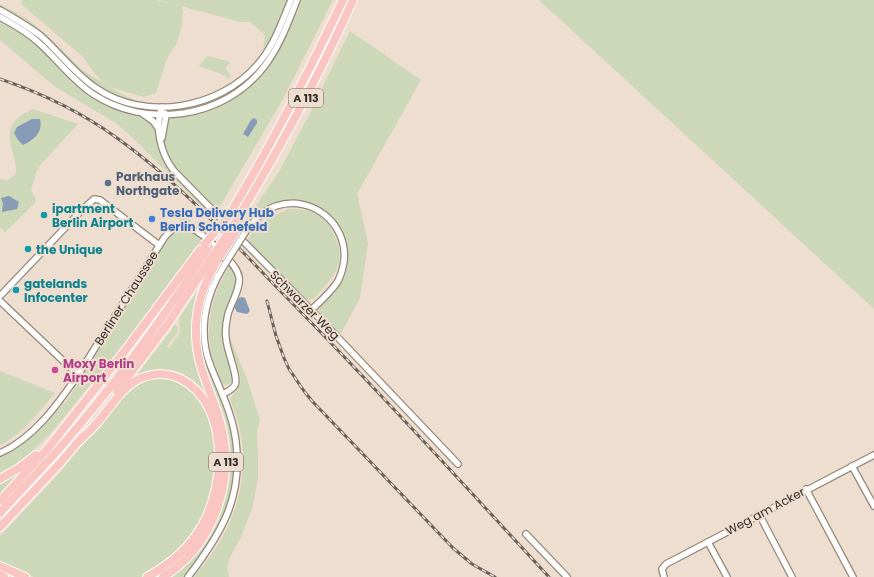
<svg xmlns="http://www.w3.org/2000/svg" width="874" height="577" font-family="Poppins,sans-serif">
	<rect width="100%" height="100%" fill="#eedecf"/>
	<g fill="#ccd8b7" fill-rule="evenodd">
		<path d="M22,0h134l23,6 -20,-6h174l-50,99 -70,119 -75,-75 -21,-19 -63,-38 -54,-46v-36l29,16 20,17 32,32 24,15 -10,-10 -12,-17 -62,-53zM181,6l59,16h10l15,13c-1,7 -1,16 -4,21 -19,31 -66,49 -101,49 -4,0 -8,0 -12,-1 -12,-2 -28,-11 -39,-17l35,10 12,-4 11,-34 10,-16 5,-18 1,-15z"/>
		<path d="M539,0h335v309z"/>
		<path d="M350,31l71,49 -64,114 11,49 -8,55 -21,39c-6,-6 -21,-19 -21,-26 1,-13 22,-26 26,-38 2,-6 4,-14 4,-21 0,-6 -4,-15 -7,-20 -12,-21 -32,-37 -58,-29 -18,6 -25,8 -37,24l-3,-2 37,-55 30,-57z"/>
		<path d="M207,56l24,6 -5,5 1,4 4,5 -3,3 -4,-4 -25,-9z"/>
		<path d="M33,109l45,15 -37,40 -5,9 -5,17 5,9 -1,4 -30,29 -5,-4v-49l8,1 7,-5c2,-7 0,-13 -2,-21 -7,-26 -3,-34 20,-45z"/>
		<path d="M288,209c9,0 17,0 25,4 18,7 31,34 25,53 -4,12 -16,23 -24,33l-5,1 -8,-3 -54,-56 9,-14 10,-7z"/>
		<path d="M179,216h6l20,17c-8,-6 -14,-9 -24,-8l-2,-5z"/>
		<path d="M182,231l13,2 7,5 -23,35 -42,55 -87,106 -24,24 -26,17v-18l24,-14 12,-10 33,-35 95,-155 6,-7z"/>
		<path d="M230,266c14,13 -1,32 -4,47 -2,14 -3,31 1,44 2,7 5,14 6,21l-1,4 -5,3 -4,-1c-21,-41 -18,-79 7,-118z"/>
		<path d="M218,269l1,1c-17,29 -23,64 -11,97 7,20 18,38 23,59 8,33 3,77 -15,106 -9,16 -20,31 -32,45h-15c50,-36 73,-99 56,-158 -7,-24 -21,-46 -24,-71 -4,-29 4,-55 17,-79z"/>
		<path d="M201,286l-7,32 15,83c-6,-10 -16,-24 -29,-27 -8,-1 -34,2 -44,3v-1l35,-45 2,-5 2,-1 3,2 -1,6 -10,13 2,2 11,-16 -1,-14z"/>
		<path d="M230,338l17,41 13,41 -3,11 1,22v26l-6,30 -12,30 -11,20 -2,11 2,7h-35c11,-14 22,-27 30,-43 22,-39 26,-93 6,-134 3,-6 8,-11 10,-16 3,-12 -10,-31 -10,-46z"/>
		<path d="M0,371l55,22c-16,19 -32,41 -55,52z"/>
		<path d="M153,377l21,2 23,15 13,24 5,22 1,34 -10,37 -13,24 -23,24 -18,13 -10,5h-108l-34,-16v-25l54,-57 38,-45 27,-35 18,-16z"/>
		<path d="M27,466l-27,33v-16z"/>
	</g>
	<g fill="#879ab6">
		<path d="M254,118l3,2v3l-9,14 -5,-3 8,-14z"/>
		<path d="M32,119h8c3,13 -5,20 -17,26l-5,-5 -4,-7 3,-6z"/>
		<path d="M9,196l10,6 -2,7 -15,3 1,-9 -2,-5z"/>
		<path d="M242,297l3,1 5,13 -3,3 -10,-2 -3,-5 5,-9z"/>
	</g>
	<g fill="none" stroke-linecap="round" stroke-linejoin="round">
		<defs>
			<g id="minor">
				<path d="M0,10c14,8 28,16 41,26 19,17 34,38 55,52 49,34 124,21 162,-24 16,-18 24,-42 33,-64"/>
				<path d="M0,17c13,7 27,15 38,25 19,17 34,38 55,52 53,35 130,25 170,-26 16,-20 25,-45 34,-68"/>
				<path d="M162,107c-8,21 -1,47 12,64l151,153 133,140"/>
				<path d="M143,114l10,7 5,7"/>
				<path d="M162,138l4,-23 -1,-2"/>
				<path d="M246,231c8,-11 17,-21 30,-25 36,-12 72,18 68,55 -1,7 -3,14 -6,20 -7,11 -17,20 -27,29"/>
				<path d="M0,296l81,-85 13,-12 6,1 59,45"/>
				<path d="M0,301l78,74"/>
				<path d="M0,453c33,-14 58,-49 78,-78l86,-137c19,-26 40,-2 55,12 7,8 18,16 20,27 2,11 -8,26 -11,37 -2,8 -3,16 -2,24 0,11 13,39 9,47 -3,5 -8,7 -12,9"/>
				<path d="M852,466l22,40"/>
				<path d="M806,489l47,88"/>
				<path d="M759,514l33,63"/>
				<path d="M526,534l41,43"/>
				<path d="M708,542l19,35"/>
				<path d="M188,577c33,-43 55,-79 48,-135 -3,-27 -15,-50 -25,-75 -14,-35 -6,-72 14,-103"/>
				<path d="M664,577l-2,-8 4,-5 208,-109"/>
			</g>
			<g id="highway">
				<path d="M229,215c43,-70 79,-142 114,-215"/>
				<path d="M236,221c43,-71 83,-145 117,-221"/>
				<path d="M117,391l50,-66 48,-72"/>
				<path d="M79,441c5,-5 12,-11 17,-17 13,-14 24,-35 41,-44 14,-7 30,-8 44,-1 48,25 45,103 22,145 -13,24 -32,40 -56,53"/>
				<path d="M0,479l19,-11 17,-13"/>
				<path d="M0,501l49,-54 78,-99 73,-98"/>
				<path d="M0,513c19,-21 39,-42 58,-63 55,-63 106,-132 151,-203"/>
				<path d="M0,527l61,-65 21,-25"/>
				<path d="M0,566l25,11"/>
				<path d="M0,575l4,2"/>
				<path d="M163,577c52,-32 73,-98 57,-155 -9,-33 -25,-56 -24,-93 0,-26 10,-50 23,-71"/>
			</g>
		</defs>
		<use href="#minor" stroke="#958779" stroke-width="8"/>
		<use href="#highway" stroke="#fff" stroke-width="10"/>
		<use href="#minor" stroke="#fff" stroke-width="5.5"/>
		<use href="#highway" stroke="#f9c6c2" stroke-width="8"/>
		<defs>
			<g id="rail">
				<path d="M0,79c41,14 81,33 117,59 65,46 119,108 175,165 88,89 172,182 257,274"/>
				<path d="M267,301l9,35 8,22 5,11 15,22 8,10 141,147 19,16 23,13"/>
			</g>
		</defs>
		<use href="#rail" stroke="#6a6159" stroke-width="3"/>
		<use href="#rail" stroke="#eedecf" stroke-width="1.5" stroke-dasharray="4.5" stroke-linecap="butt"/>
		<defs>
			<path id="minor-bridge" d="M225,264l21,-33"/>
			<g id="highway-bridge">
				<path d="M205,244l24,-29"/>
				<path d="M215,253l21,-32"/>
				<path d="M219,258l21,-33"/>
			</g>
		</defs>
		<use href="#minor-bridge" stroke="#958779" stroke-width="8" stroke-linecap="butt"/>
		<use href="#highway-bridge" stroke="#fff" stroke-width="10" stroke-linecap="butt"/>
		<use href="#minor-bridge" stroke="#fff" stroke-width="5.5"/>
		<use href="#highway-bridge" stroke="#f9c6c2" stroke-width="8"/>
	</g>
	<circle fill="#5c6f8a" stroke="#eedecf" stroke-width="1.5" cx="108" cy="183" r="4"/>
	<g fill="#0f9aa8" stroke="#eedecf" stroke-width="1.5">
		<circle cx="44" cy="215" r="4"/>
		<circle cx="28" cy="249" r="4"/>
		<circle cx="16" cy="290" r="4"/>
	</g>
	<circle fill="#3f7fe0" stroke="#eedecf" stroke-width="1.5" cx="152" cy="219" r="4"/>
	<circle fill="#d1479c" stroke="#eedecf" stroke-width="1.5" cx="55" cy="370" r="4"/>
	<g text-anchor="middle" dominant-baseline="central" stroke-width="4" stroke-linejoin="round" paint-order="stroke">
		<g fill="#eedecf" stroke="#6b6259" stroke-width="1">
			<rect x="289" y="89" width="34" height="18" rx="3"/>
			<rect x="209" y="453" width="34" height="18" rx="3"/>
		</g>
		<g font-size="11" font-weight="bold" fill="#332d27">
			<text x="306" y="98">A 113</text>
			<text x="226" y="462">A 113</text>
		</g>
		<g font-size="12" font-weight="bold" fill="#4e5e75" stroke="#eedecf" text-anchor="start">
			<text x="116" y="176">Parkhaus<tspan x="116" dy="14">Northgate</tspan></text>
		</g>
		<g font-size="12" font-weight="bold" fill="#0d838f" stroke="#eedecf" text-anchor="start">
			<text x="52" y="208">ipartment<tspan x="52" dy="14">Berlin Airport</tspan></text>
			<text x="36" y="249">the Unique</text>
			<text x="24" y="283">gatelands<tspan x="24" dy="14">Infocenter</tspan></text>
		</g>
		<g font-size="12" font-weight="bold" fill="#366cbe" stroke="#eedecf" text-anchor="start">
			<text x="160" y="212">Tesla Delivery Hub<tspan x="160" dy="14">Berlin Schönefeld</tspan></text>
		</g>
		<g font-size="12" fill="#332d27" stroke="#eedecf">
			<text transform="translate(126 298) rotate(-58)">Berliner Chaussee</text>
			<text transform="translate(305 305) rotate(45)">Schwarzer Weg</text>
			<text transform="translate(765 511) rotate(-28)">Weg am Acker</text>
		</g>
		<g font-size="12" font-weight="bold" fill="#b23c85" stroke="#eedecf" text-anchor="start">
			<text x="63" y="363">Moxy Berlin<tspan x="63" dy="14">Airport</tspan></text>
		</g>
	</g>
</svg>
